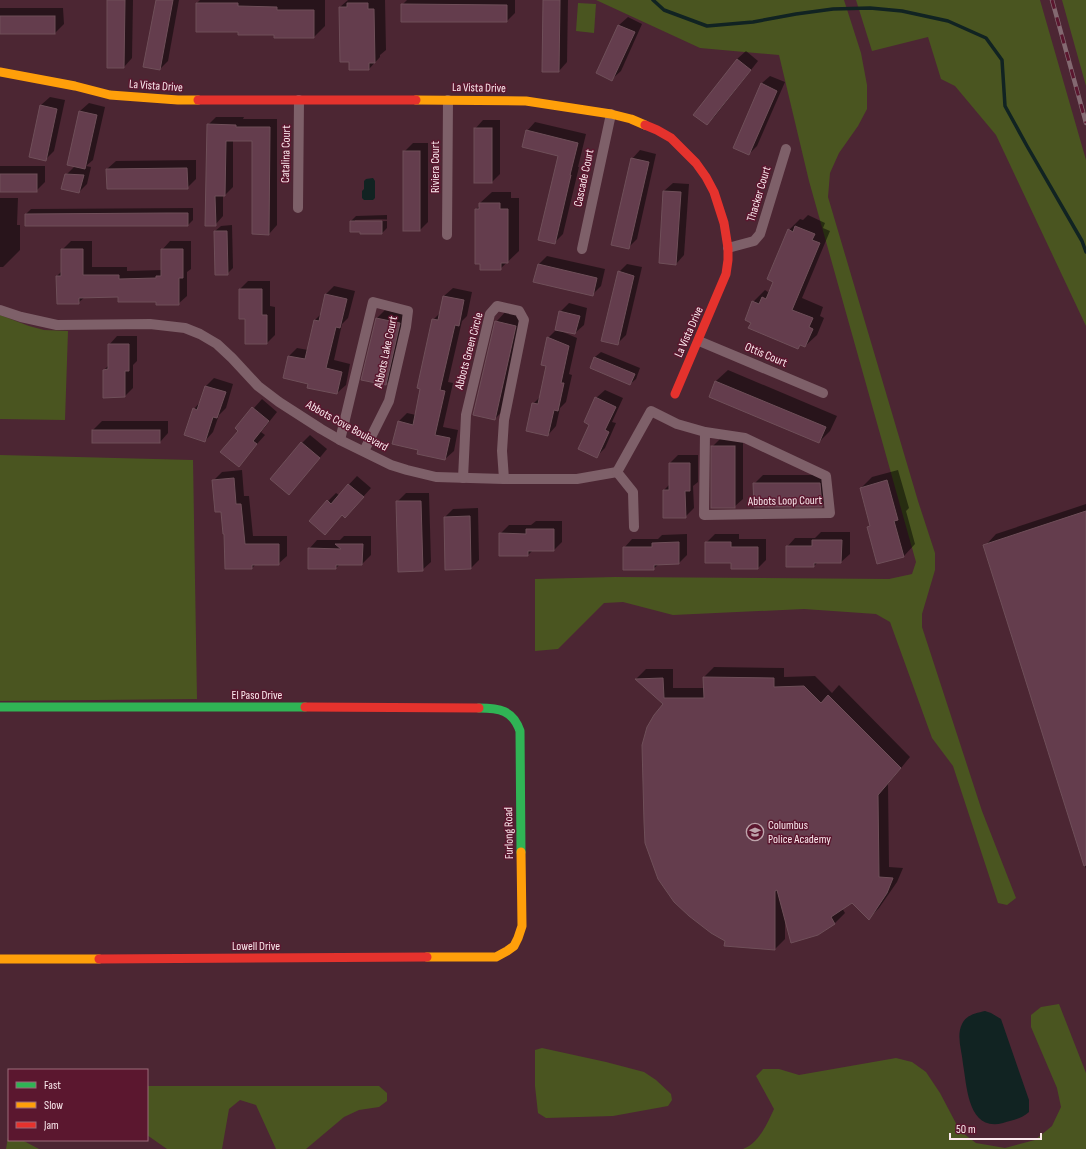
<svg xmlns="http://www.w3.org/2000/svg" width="1086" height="1149" font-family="'Sofia Sans Condensed',sans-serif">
	<rect width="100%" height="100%" fill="#4c2633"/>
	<g fill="#4a5520">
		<path d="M596,0h248l17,53 6,32v24l-9,17 -19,27 -9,20 -2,24 90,304 17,52v17l-13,44v13l60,184 34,87 -9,7 -9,-2 -45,-137 -21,-28 -42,-116 -14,-8 -72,-5 -131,6 -50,-13 -19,1 -46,46 -23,2v-72l80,-2 274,2 23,-5 4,-12 -107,-381 -30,-126 -79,-7z"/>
		<path d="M856,0h184l46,160v166l-90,-191 -41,-49 -14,-7 -13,-42 -56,14z"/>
		<path d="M1062,0h24v86z"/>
		<path d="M578,3l18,1 -2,29 -18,-2z"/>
		<path d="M0,315l29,11 15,4 24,1 -3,89 -65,-1z"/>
		<path d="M0,455l193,5 4,239 -197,2z"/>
		<path d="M1059,1004l27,69v76h-343c16,-6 24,-25 31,-40l-18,-33 7,-7h16l20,6 97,-17 16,4 14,10 14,21 20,38 16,12 29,5 30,-8 17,-14 9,-19 -4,-19 -26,-61v-12l10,-8z"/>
		<path d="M542,1048l64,14 38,10 12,8 15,14 1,6 -4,6 -55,10 -67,2 -8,-5 -3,-27v-36z"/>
		<path d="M147,1086h232l8,7v8l-8,6 -20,3 -15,7 -38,32h-30l-20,-44 -16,-5 -11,9 -7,40h-55l-20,-14z"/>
		<path d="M8,1137h1v3h13l17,9h-33z"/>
	</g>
	<g fill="#112322">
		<path d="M373,178l2,3v17l-2,2h-9l-2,-2v-7l2,-2v-8l2,-2z"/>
		<path d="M985,1011l6,2 10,6 28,81v12c-8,7 -16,8 -26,11 -35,9 -36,-36 -40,-59 -1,-13 -7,-28 -1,-40 4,-9 14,-11 23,-13z"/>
	</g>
	<g fill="#0007" fill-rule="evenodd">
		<path d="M108,0h25l-1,58 -8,9z"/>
		<path d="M157,0h22l-11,61 -8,8z"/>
		<path d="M200,0h125v26l-11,11 -75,-6 -42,-28z"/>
		<path d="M348,0h37l1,50 -6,5v2l-11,12h-19v-8l-10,-54z"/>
		<path d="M407,0h108v13l-8,8 -105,-16z"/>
		<path d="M544,0h24l-1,62 -8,9z"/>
		<path d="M0,8h63l1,16 -9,9h-55z"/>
		<path d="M628,17l14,7 -21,47 -9,8 -15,-6 22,-48z"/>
		<path d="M746,51l12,10 -43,55 -8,8 30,-65z"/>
		<path d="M770,76l15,6 -28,64 -8,8 12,-70z"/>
		<path d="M50,97l15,3 -11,51 -9,9 -4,-55z"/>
		<path d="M89,103l16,4 -12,53 -7,6 5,1 -4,17 -8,8 -13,-17 9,-9 -7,-1 12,-54z"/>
		<path d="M216,117h28l-1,2h34v106l-8,9 -16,-94h-20v47l-8,8h-2v21l-8,9 -7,-100z"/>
		<path d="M483,120h17v54l-8,8 -17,-53z"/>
		<path d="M535,122l51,12 -8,33h1l-16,67 -9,9 5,-88 -32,-24z"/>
		<path d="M413,143h15v79l-8,8 -16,-78z"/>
		<path d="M640,150l16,4 -19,85 -9,9 4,-89z"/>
		<path d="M196,160v19l-9,9 -80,-19 9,-8z"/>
		<path d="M0,166h45v16l-9,9h-36z"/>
		<path d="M673,183l16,1 -5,71 -8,9 -12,-73z"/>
		<path d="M492,192h19v6h8v53l-19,18 -24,-59 4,-5v-2z"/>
		<path d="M0,198h18l-1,27h3v25l-17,17h-3z"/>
		<path d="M193,208v12l-5,5 -162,-11 5,-5z"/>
		<path d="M387,215v13l-5,5 -31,-12 5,-5zM387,219v2l-32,1v-2z"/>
		<path d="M808,215l17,8 -2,5 7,3 -28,67 21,9 -3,9 4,2 -7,17 -12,11 -3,-2 -4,4 -46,-26 1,-20 12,-12 3,2 3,-3 18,-59 11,-11 3,1z"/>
		<path d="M232,225l1,43 -6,6 -12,-43 6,-5z"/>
		<path d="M71,241h21v26h35v4l35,-1v-20l8,-9h21v28l-4,3v24l-9,8 -59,-8 -34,1 -7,6 -21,-27 5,-5v-21z"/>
		<path d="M547,256l58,13 -4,17 -9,9 -54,-30z"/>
		<path d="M627,264l15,3 -16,68 -8,8 1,-71z"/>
		<path d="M248,281h22v25l5,1v28l-8,8 -21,-25 -6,-29z"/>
		<path d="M334,286l21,5 -7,27 -6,6 -8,36 16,4 -4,21 -9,8 -28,-10 -25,-6 5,-21 8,-8 11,2 7,-30 6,-6 5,-20z"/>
		<path d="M453,288l19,4 -5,24 -5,5 -14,61 5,1 -10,44 15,3 -4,21 -9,8 -26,-10 -21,-27 9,-9 9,2 17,-95 8,-8 3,-16z"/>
		<path d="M569,303l18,5 -3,17 -9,8 -12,-2v1l14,6 -8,36 3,1 -6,27 -6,6 -4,18 -8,9 -15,-31 8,-8 6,-31 -5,-1 6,-26 8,-8 4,-18z"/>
		<path d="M385,310l23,5 -14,61 -8,8 -9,-66z"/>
		<path d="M507,310l20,5 -21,92 -11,12 1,-97z"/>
		<path d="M117,336h20v25l-4,4v23l-8,8 -21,-26 5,-5v-20z"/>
		<path d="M601,352l39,16 -4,11 -6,5 -39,-16 4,-11z"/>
		<path d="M728,370l109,46 -7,15 -11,11 -109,-46 6,-15z"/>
		<path d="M214,378l19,6 -7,24 -7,7 -6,17 -8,9 -11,-32 7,-8 5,-15z"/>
		<path d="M605,390l18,8 -11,24 4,1 -11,25 -8,8 -7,-32 6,-26z"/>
		<path d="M262,399l15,13 -16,20 4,3 -27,30 1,-34 -3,-3z"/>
		<path d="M102,421h66v12l-8,9h-67v-12z"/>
		<path d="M310,435l17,14 -30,36 5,-42z"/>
		<path d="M721,438h22v61l-9,8 -22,-60z"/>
		<path d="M678,455h20v27l-5,4 1,22 -9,9 -21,-27 6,-6v-21z"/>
		<path d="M242,470l2,26h5l4,40h34v20l-9,8h-22l-4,4 -27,-35 -3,-22 -9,-30 9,-9z"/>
		<path d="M898,470l11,38 -3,3 9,33 -11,12 -36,-28 3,-3 -10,-37 11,-11z"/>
		<path d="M763,475h65l2,22 -9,9 -67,-22z"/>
		<path d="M357,476l14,12 -26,29 -17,-16 8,-8 3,2z"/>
		<path d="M406,493h23l2,69 -9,8 -25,-68z"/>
		<path d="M1086,504v365l-101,-323 11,-12z"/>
		<path d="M478,508l1,52 -8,8 -26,-51 8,-8z"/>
		<path d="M536,521h26v21l-8,8h-21l-5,5 -28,-21 9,-9h22z"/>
		<path d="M821,532h29v22l-9,8h-23l-4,4h-27v-19l8,-9h20z"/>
		<path d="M687,534v21l-8,8 -20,1 -6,5 -29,-21 8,-9h26l4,-4z"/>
		<path d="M715,534h24v5h27v21l-8,8 -26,-6 -26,-19z"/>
		<path d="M344,536h27v19l-9,9h-22l-4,4 -27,-19 8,-9h23z"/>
		<path d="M714,667l70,1v9l31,-1 17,17 7,-8 71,72 -22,27 1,83 14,1 -6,14 -18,26 -10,10 -17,-16 -10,6 3,5 -11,11 -49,-5v20l-10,10 -50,-3 1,-6 -62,-236 -28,-25 10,-10h27v19h31v-11z"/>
	</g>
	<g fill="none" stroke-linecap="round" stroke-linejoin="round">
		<path stroke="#112322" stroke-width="3.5" d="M653,0l11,10 43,16 46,-4 43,-8 37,-5 37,-1 32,3 46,10 38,17 16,22 3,46 22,40 55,95 4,11"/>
	</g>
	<g fill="#643d4d" stroke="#6f4f59">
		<path d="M107,0h18l-1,68h-17z"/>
		<path d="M156,0h17l-13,70 -17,-3z"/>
		<path d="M543,0h17l-1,72h-17z"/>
		<path d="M196,3h42v3l39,1v3h37v28h-40v-3h-36v-3h-42z"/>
		<path d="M347,3h21v6h6l1,54h-6v7h-20v-8h-9l-1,-55h8z"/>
		<path d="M401,4l106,1v17h-106z"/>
		<rect x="0" y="16" width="55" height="18"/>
		<path d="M618,25l17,7 -23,49 -16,-8z"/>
		<path d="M737,59l14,11 -44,55 -14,-10z"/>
		<path d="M761,83l16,8 -28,64 -16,-7z"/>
		<path d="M40,105l17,4 -11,52 -17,-4z"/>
		<path d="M79,111l18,4 -12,54 -18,-4z"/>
		<path d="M207,124l29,1v2h34l-1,108 -17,-1v-93h-26l-1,55h-10l1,30h-11z"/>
		<rect x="474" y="128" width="18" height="55"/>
		<path d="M526,130l52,13 -8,32h1l-16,69 -17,-4 20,-84 -36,-9z"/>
		<rect x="403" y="151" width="17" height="80"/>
		<path d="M631,158l18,4 -20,87 -18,-4z"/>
		<path d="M187,168l1,21h-81l-1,-20z"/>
		<rect x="0" y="174" width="37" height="18"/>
		<path d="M65,174l19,1 -5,18 -18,-4z"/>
		<path d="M663,191l18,1 -5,73 -17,-2z"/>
		<path d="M479,203h21v6h8v54h-7v7h-21v-6h-5v-55h4z"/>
		<path d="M167,213h21v13h-163v-12z"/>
		<path d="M350,221h32v13h-22v-2h-10z"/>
		<path d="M795,226l20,8 -3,6 8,3 -28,67 21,8 -4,9 4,2 -8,18 -5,-2 -2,4 -50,-21 3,-5 -6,-3 7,-19 7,3 3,-7 4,2 7,-17 -6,-3 21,-50 5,3z"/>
		<path d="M214,231h13l1,44h-13z"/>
		<path d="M61,249h22v26h36v4l37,-1v-2h5v-27h22v29h-4v27h-23v-3h-38v-5l-39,1v6h-22l-1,-28h5z"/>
		<path d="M538,264l59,14 -4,18 -60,-14z"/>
		<path d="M618,271l16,5 -16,69 -17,-4z"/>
		<path d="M239,289h23v26h5v29h-22v-25h-6z"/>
		<path d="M325,294l22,5 -7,29 -4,-1 -10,41 16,4 -5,22 -30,-6 1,-4 -25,-6 5,-22 17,3 9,-39 5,1z"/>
		<path d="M443,296l21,4 -5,26 -4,-1 -15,65 5,1 -10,44 15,3 -5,22 -28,-6 1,-4 -26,-6 6,-23 15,4 7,-36 -3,-1 15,-69 6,1z"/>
		<path d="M559,311l21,5 -5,18 -20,-4z"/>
		<path d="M376,318l24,5 -14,62 -25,-5z"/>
		<path d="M495,321l21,5 -21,94 -22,-5z"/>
		<path d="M547,337l22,9 -8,37h3l-6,28 -4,-1 -6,26 -22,-5 6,-28 6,1 8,-38 -5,-1z"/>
		<path d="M108,344h21v27h-4v26l-22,1v-28l5,-1z"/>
		<path d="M594,357l41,17 -5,11 -40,-17z"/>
		<path d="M715,381l111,46 -7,16 -110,-46z"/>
		<path d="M205,386l21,6 -9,26 -4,-1 -8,25 -21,-7 9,-27 4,2z"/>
		<path d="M595,397l21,10 -11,23 4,2 -12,26 -19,-9 11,-24 -5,-3z"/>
		<path d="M252,407l17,14 -16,20 4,3 -18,23 -19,-15 18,-21 -3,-3z"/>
		<rect x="92" y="430" width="68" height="13"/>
		<path d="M301,442l19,16 -31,37 -19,-16z"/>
		<rect x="711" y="446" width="24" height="62"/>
		<path d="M669,463h21v28h-5l1,27h-23v-28h6z"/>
		<path d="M234,478l2,26h5l4,40h34v21h-27v4h-27l-1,-35h-1l-2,-22h-6l-3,-32z"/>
		<path d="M887,480l11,40 -4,1 10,36 -27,7 -10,-37 3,-1 -10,-38z"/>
		<path d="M753,483h67l2,24h-68z"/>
		<path d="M348,484l16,13 -19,21 -3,-3 -17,20 -16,-14 18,-21 4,4z"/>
		<path d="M396,501h25l2,70 -25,1z"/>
		<path d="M1086,511v354l-2,1 -101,-321z"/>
		<path d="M470,516l1,53 -26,1 -1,-53z"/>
		<path d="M526,529h28v22h-26v5h-29v-23l27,1z"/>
		<path d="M812,540h30l-1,23h-27v4h-28v-21h26z"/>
		<path d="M679,542v22l-25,1v5h-31v-23h29v-4z"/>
		<path d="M705,542h26v5h27v22h-27v-6h-26z"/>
		<path d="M335,544h28l-1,21h-26v4h-28v-21l33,1z"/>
		<path d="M703,677l71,1v9l30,-1 17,17 7,-8 73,73 -23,27 1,82 14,1 -6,15 -18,27 -17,-17 -21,14 4,7 -17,11 -27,8 -14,-53 -2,1v59l-51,-4 1,-5 -14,-8 -22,-17 -15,-14 -16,-23 -13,-36 -1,-21 -2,-77 5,-18 7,-12 9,-11 -28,-25 28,-1 1,20h40z"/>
	</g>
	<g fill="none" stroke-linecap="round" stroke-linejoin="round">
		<g stroke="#7e6069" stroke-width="10">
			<path d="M298,208l1,-108"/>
			<path d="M447,235l1,-135"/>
			<path d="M728,248l26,-7 6,-7 26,-85"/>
			<path d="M582,249l29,-135"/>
			<path d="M0,310l21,7 36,8 93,-1 35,4 15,6 17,10 15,14 26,28 21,16 42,27 19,11 51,25 16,5 29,7 68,2h73l40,-7"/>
			<path d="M699,341l124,52"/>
			<path d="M340,440l33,-138 35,9 -2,16 -17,74 -25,50"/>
			<path d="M617,472l34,-61 26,13 28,8 40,6 81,38 4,37 -126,2 1,-83"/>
			<path d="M617,472l16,20 1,35"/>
			<path d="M463,478l3,-63 24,-101 7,-8 22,5 5,9 -20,100 -2,31 2,28"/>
		</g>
		<g stroke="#30b455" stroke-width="9">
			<path d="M0,707h305"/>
			<path d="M479,708c20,0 34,2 41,23l1,121"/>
		</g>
		<g stroke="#ff9f0a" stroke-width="9">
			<path d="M0,72l75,14 35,9 68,5h20"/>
			<path d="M416,100l110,1 85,13 20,5 14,6"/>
			<path d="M427,957h69l11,-6 7,-5 4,-8 4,-12 -1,-74"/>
			<path d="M0,959h99"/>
		</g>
		<g stroke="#e5322d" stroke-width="9">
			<path d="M198,100h218"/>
			<path d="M645,125l12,5 14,8 25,25 10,14 8,15 10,31 4,25v12l-2,14 -51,120"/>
			<path d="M305,707l174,1"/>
			<path d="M99,959l328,-2"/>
		</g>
		<defs>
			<path id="rail" d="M1052,0l34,123"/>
		</defs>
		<use href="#rail" stroke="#836971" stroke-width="4.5"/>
		<use href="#rail" stroke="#5b172f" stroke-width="3" stroke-dasharray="9" stroke-linecap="butt"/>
	</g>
	<defs>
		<symbol id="school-ring" viewBox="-11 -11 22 22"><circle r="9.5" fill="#5b172f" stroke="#bea5ac" stroke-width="1.5"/><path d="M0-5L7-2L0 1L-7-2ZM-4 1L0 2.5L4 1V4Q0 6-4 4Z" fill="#bea5ac"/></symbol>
	</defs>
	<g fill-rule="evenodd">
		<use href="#school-ring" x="745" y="822" width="20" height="20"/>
	</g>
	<g text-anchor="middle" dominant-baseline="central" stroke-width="3" stroke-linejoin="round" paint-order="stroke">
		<g font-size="12" fill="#fbe9ed" stroke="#5b172f">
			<text transform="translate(156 86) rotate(4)">La Vista Drive</text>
			<text transform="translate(479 88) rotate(1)">La Vista Drive</text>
			<text transform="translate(286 154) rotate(-89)">Catalina Court</text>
			<text transform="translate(435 167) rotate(-90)">Riviera Court</text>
			<text transform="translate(584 178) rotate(-78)">Cascade Court</text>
			<text transform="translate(759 194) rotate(-73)">Thacker Court</text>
			<text transform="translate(689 332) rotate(-66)">La Vista Drive</text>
			<text transform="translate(469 351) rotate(-75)">Abbots Green Circle</text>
			<text transform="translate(386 352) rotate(-78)">Abbots Lake Court</text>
			<text transform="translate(766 355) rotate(23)">Ottis Court</text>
			<text transform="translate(347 426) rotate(29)">Abbots Cove Boulevard</text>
			<text transform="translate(785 501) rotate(-1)">Abbots Loop Court</text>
			<text x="257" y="695">El Paso Drive</text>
			<text transform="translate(509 833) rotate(-91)">Furlong Road</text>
			<text x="256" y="946">Lowell Drive</text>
		</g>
		<g font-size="12" fill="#fbe9ed" stroke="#5b172f" text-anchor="start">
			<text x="768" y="825">Columbus<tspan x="768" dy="14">Police Academy</tspan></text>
		</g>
	</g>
	<rect x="8" y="1069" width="140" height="72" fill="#5b172f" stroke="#9b6b7b"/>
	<rect x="16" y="1082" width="20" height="6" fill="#30b455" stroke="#9b6b7b"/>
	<text x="44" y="1089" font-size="12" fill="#fbe9ed">Fast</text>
	<rect x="16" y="1102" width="20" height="6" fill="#ff9f0a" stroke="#9b6b7b"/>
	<text x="44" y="1109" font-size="12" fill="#fbe9ed">Slow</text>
	<rect x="16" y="1122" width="20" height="6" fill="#e5322d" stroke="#9b6b7b"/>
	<text x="44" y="1129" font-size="12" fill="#fbe9ed">Jam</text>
	<path d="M950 1133v6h91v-6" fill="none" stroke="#fbe9ed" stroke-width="2"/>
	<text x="956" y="1133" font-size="12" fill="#fbe9ed" stroke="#5b172f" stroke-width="3" paint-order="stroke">50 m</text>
</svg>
